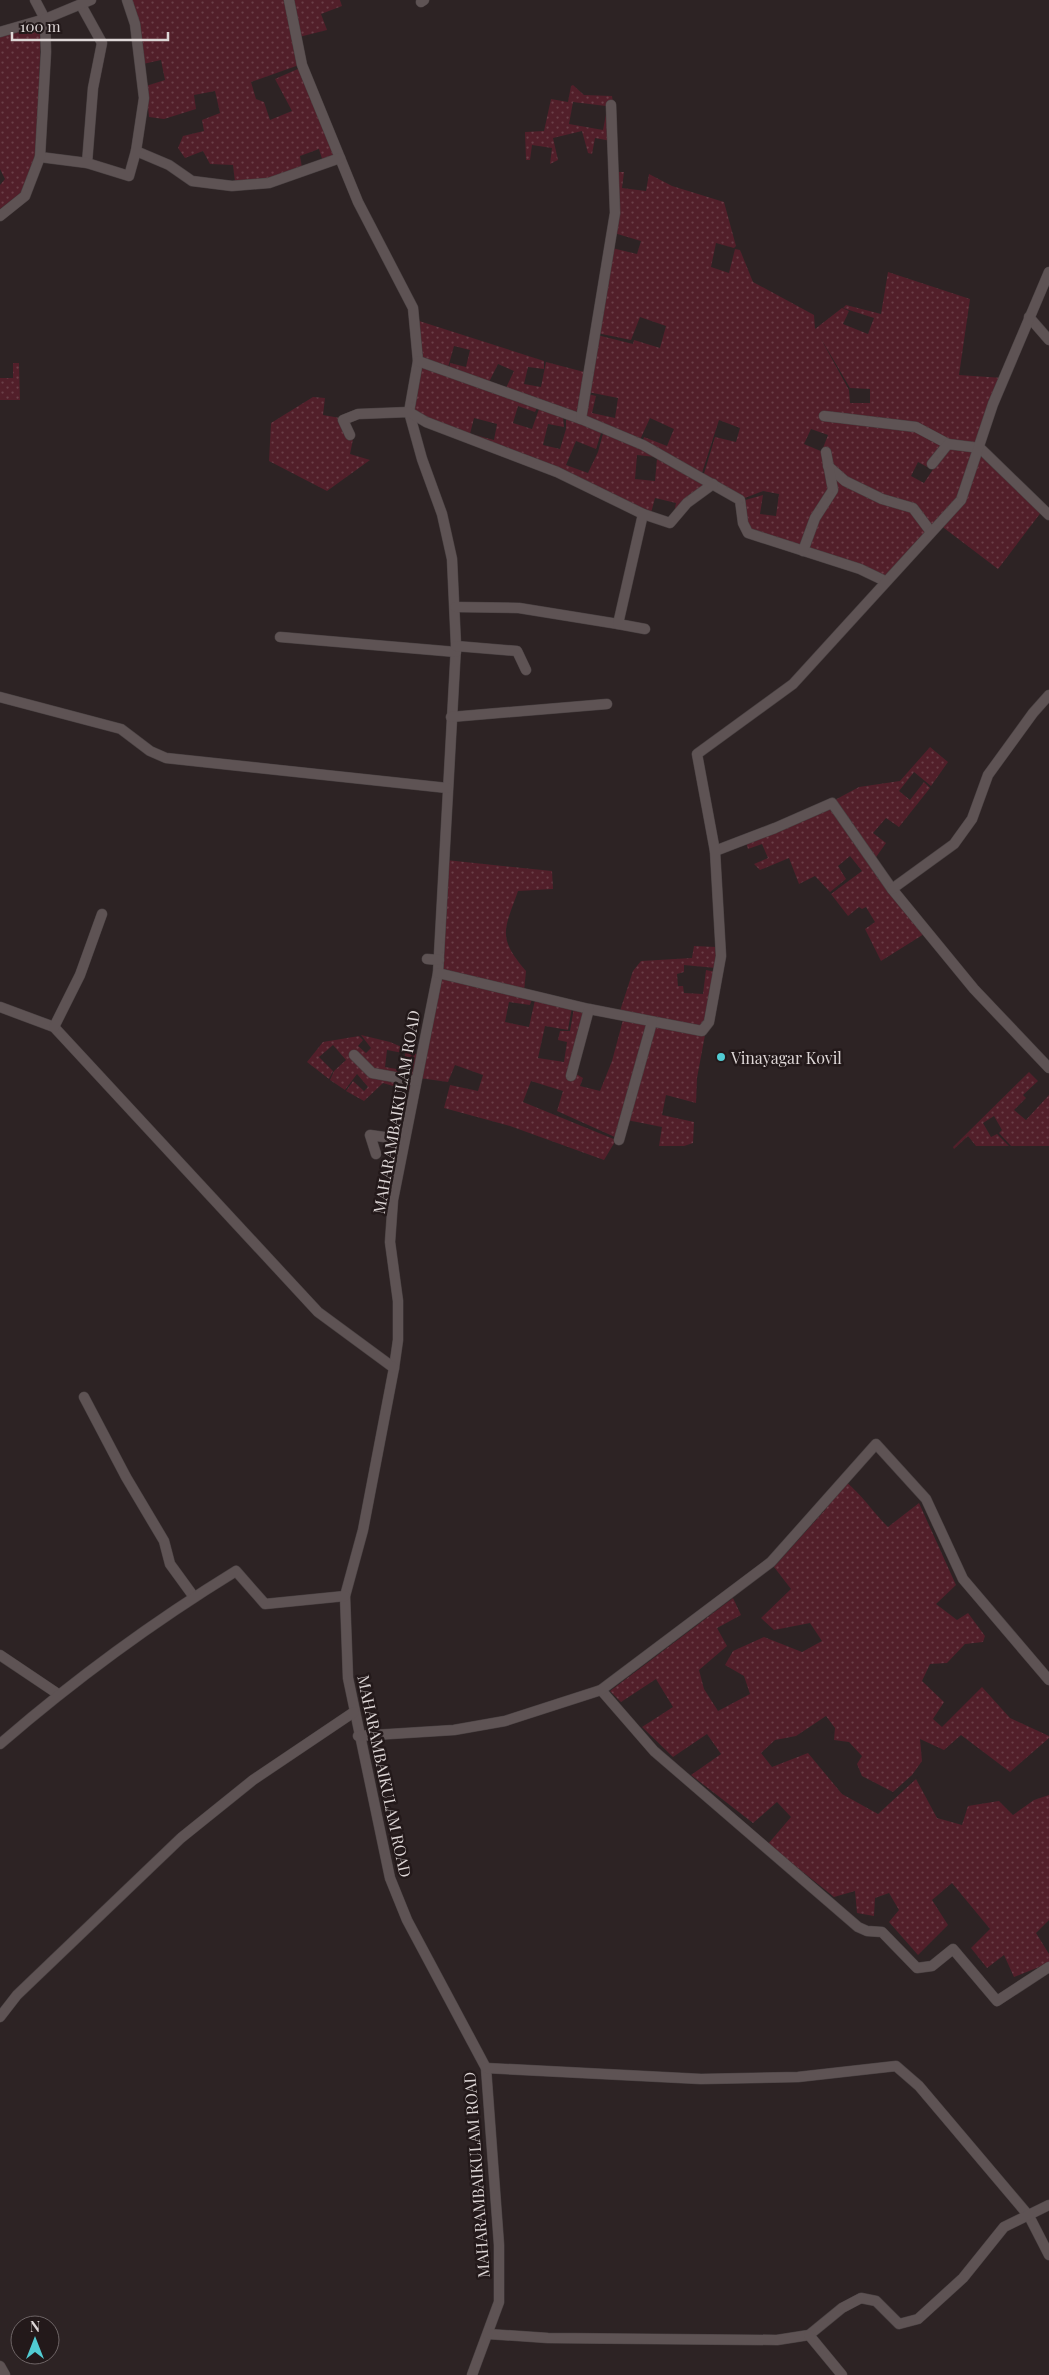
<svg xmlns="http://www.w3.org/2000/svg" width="1049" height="2375" font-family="'Playfair Display',serif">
	<defs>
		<pattern id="grass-dots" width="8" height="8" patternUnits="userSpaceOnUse" patternTransform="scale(1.25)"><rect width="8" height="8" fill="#521f2a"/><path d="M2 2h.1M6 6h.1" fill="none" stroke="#6a3f48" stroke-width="1.8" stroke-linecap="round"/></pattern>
	</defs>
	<rect width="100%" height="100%" fill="#2d2324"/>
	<g fill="url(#grass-dots)" fill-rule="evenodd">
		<path d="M129,0h158l12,65 -48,17 5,17 8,3 6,18 22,-9 -17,-32 25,-11 37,89 -14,5 -4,-13 -19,7 2,12 -33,11 -34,3 -2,-17 -23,-1 -7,-13 -18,7 -7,-10 5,-12 21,-5 -2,-11 18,-7 -5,-22 -21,4 2,14 -32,10 -15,-2 -3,-31 19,-6 -4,-20 -18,4z"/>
		<path d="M290,0h50l2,6 -21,8 6,16 -28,7z"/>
		<path d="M41,25l-4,131 -15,36 -22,17v-24l5,-6 -5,-10v-132z"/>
		<path d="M573,85l11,10 28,1 1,7 -7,3 -33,-4 -4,22 34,6 4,-21 4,32 -16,-3 -3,16 -4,-1 -6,-22 -29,7 5,22 -8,4 2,-16 -20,-3 -2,15h-4l-1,-28 19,-1 7,-32 17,3 3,-16z"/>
		<path d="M616,172h8l-2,16 24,3 3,-17 23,12 52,16 12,44 -2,2 -18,-5 -5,24 18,6 6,-24 5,1 13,32 61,33 1,14 27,-21 7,3 -6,13 25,10 6,-16 -31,-10 3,-3 35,9 7,-42 82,27 -11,76 44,3 -24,68 -30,-4 -32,-17 -94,-11 -1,3 94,12 29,15 -14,20v5l-13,-7 -7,14 13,7 25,-38 29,4 -12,37 -7,13 -28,31 -18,-24 -31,-9 -36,-18 -9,-8 -2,2 9,9 38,18 30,9 16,23 -43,47 -25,-12 -54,-17 10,-31 19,-29 -8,-40 -4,-2 5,-13 -17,-6 -7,15 19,8 8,38 -17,26 -12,33 -52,-17 -6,-9 -2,-22 21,-6 -3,19 16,2 3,-22 -16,-3 -21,8 -39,-22 12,-40 21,5 4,-14 -21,-8 -18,56 -59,-33 2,-6 23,9 7,-17 -24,-11 -11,24 -56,-25 5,-23 8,2 -4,17 23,5 3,-20 -30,-6 9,-57 36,9 1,-4 26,8 6,-22 -26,-9 -9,23 -34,-7 15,-85 25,6 4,-13 -27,-8 3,-21zM820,337l30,51 20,1v14h-20l-1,-13z"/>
		<path d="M416,320l128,41v8l-16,-2 -4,17 17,3 5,-25 42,11 -7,44 -76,-27 9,-19 -16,-7 -10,20 -39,-13 1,-8 16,4 4,-17 -16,-4 -7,25 -28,-11z"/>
		<path d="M13,363h6l1,37h-20v-22h13z"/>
		<path d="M419,364l118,44 -2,4 -17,-6 -5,17 19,6 7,-20 24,8 1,10 -16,-3 -5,21 17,4 6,-20v-12l36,13 -6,19 -20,-8 -10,24 22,8 10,-21 6,-22 52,27 -19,-2 -2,24 20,2 2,-23 54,26 -37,29 2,-10 -21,-5 -4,15 -180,-79 23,6 3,-16 -23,-6 -5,20 -58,-27z"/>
		<path d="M313,397l12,1 -2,17 17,3 8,18 5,3 -3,15 20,6 -43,31 -58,-30 2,-38z"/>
		<path d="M980,451l62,60 -44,58 -58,-44 22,-24z"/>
		<path d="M930,747l18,15 -17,24 -17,-14 -15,19 11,9 14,-18 6,6 -31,39 -13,-9 -13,15 13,10 -12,17 -41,-59 26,-14 41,-6z"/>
		<path d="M829,806l95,128 -43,27 -16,-32 10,-7 -9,-15 -4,2 -3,-2 -11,9 -17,-22 31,-23 -12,-15 -12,10 8,13 -16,13 -15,-16 -16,8 -10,-26 -29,12 -6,-6 14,-6 -6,-14 -14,5 -2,-7z"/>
		<path d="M446,860l106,11 1,18 -35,2c-14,40 -21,46 8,80l-2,21 -84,-20z"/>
		<path d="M694,946l23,1 -1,21 -32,-3v7l-7,2 1,12h5l1,7 19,1 3,-24 10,2 -8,49 -7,8 -82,-15 14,-43 8,-10 51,-3z"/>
		<path d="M439,976l93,23 -2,6 -21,-3 -4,20 24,5 6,-27 37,7 -4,23 -23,-4 -7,32 26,4 3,-20 -9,-2 2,-9h10l4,-23 12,3 -18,68 6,1 2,-6 7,4 -3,8 20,5 12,-30 11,-41 26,4 -32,114 -60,-27 6,-20 -32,-10 -8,21 93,38 -12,20 -94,-34 -66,-18 6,-23 28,6 5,-16 -28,-10 -7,17 -29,-4z"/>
		<path d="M655,1025l50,10 -8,43 -1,25 -30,-8 -4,20 32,7 -1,21 -9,3h-25l3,-19 -35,-7z"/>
		<path d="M361,1035l29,7 14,6 -1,5 -16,-3 -2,17 17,3 4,-20 13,5 -5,24 -42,-4 42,7 -1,10 -30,-9 -19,18 -18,-10 7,-10 11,10 4,-4 -11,-13 -12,16 -15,-10 4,-9 12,-11 -13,-15 -14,12 14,14 -4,8 -22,-17 16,-20 36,-6 4,4 -5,6 8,7 5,-5z"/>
		<path d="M1029,1072l9,9 -15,14 3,3 -12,12 12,10 23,-25v51h-38l-12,-13 3,-3 -8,-14 -11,7 8,14 6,-3 12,12h-33l-8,-10 -14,13 -1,-2z"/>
		<path d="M845,1481c17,14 28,31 43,46l31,-24 37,82 -20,19 21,16 11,-7 17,23 -2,6 -18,2 -18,19 -17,1 -8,17 22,21 -11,17 9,8 40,-40 28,31 39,18v2l-39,34 -49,-37 -17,15 -24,-11 2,22 -10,14 -19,17 -31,-16 -5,-12 5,-8 -13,-14 -15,-2 1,-12 -9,-12 -30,20 -21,4 -14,13 11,14 36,-14 34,41 36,20 38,-35 21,39 25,7 6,-19 31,-5 14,14 21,-15 15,-5v125l-13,13 13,21v9l-35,14 -10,-22 -17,13 -16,-20 19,-19 -38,-46 -20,17 16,25 -30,30 -29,-33 10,-12 -10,-17 -14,5 -1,18 -17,-3 -2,-22 -21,6 -66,-53 23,-27 -14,-15 -24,21 -62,-48 30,-21 -14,-20 -34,23 -31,-30 31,-20 -17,-28 -35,23 -11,-11 123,-93 8,17 -24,13 10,18 -28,24 5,19 14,22 32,-17 -6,-18 -19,-11 8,-14 31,-14 38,15 20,-11 -12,-18 -36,7 -13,-12 30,-29 -17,-22 51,-57z"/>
	</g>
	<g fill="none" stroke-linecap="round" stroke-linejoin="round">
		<defs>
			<g id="street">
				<path d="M289,0l13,65 56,137 55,106 5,53 -9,51 13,47 20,55 10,45 4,87 -18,327 -45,227 -3,42 8,59v39l-4,28 -31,162 -18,66 3,82 42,200 17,42 79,148 13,177v57l-27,73"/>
				<path d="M421,2l3,-2"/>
				<path d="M81,5l21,38 -9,45 -6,75"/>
				<path d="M0,32l45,-13 -10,-19"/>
				<path d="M136,151l33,14 23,16 40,5 37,-3 71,-25"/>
				<path d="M40,157l47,6 42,13 7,-25 8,-53 -9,-74 -8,-24"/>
				<path d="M0,216l25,-20 15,-39 6,-105 -1,-33 46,-19"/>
				<path d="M1029,317l20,23"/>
				<path d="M418,361l163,58 62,26 97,55 3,23 5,10 112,36 25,12"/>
				<path d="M824,416l92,11 32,17"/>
				<path d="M581,419l34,-206 -4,-108"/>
				<path d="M350,435l-7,-15 15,-6 51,-2 17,10 131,50 86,42"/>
				<path d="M932,464l16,-20 32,4 69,67"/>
				<path d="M828,466l17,15 37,18 31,9 18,24"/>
				<path d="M803,551l12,-33 18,-28 -7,-38"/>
				<path d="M455,607l64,1 99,16"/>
				<path d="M645,629l-27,-5 25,-110 27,9 17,-20 26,-19"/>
				<path d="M280,637l176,15"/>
				<path d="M456,646l61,5 9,19"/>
				<path d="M0,697l121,32 29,22 16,7 281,30"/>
				<path d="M451,717l156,-13"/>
				<path d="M715,851l60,-23 57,-25 60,86 82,100 75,79"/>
				<path d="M892,889l62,-45 18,-25 16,-44 45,-62 16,-18"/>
				<path d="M427,959l12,1"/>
				<path d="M438,973l151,36 113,22 7,-9 12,-66 -6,-105 -18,-97 96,-70 168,-184 32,-96 56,-132"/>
				<path d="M0,1007l54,20 264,285 76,56"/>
				<path d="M54,1027l26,-52 22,-61"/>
				<path d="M354,1055l18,18 44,8"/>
				<path d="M571,1076l18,-67"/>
				<path d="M619,1140l33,-118"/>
				<path d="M376,1154l-6,-19 28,4 6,-10"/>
				<path d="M84,1397l42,80 38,64 6,23 24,33"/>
				<path d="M0,1655l58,39"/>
				<path d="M601,1690l53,61 204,176 9,4 15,1 35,36 15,-2 21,-17 44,52 52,-34"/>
				<path d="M358,1736l96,-6 51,-9 96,-31 170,-128 105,-118 50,55 37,80 86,101"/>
				<path d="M0,1744c74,-64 153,-122 236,-173l29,33 80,-8"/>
				<path d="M0,2017l17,-22 164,-157 72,-58 101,-68"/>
				<path d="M486,2068l215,11 97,-2 98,-11 23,20 110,130 20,39"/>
				<path d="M488,2334l60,4 229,2 32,-5 33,-27 19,-10 15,3 23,23 19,-5 45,-41 41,-51 45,-22"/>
				<path d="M809,2335l33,40"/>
				<path d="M0,2366l5,9"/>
			</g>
		</defs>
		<use href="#street" stroke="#494142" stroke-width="11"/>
		<use href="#street" stroke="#5e5354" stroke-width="10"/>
	</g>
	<circle fill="#51ccd3" stroke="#23191a" stroke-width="2" cx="721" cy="1057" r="5"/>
	<g text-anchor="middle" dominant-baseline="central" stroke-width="5" stroke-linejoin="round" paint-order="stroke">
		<g font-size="16" fill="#ded7d7" stroke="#23191a" text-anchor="start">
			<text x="731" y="1057">Vinayagar Kovil</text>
		</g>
		<g font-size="16" fill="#ded7d7" stroke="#23191a">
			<text transform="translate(396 1112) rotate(-80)">MAHARAMBAIKULAM ROAD</text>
			<text transform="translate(385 1776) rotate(78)">MAHARAMBAIKULAM ROAD</text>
			<text transform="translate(476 2175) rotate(-94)">MAHARAMBAIKULAM ROAD</text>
		</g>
	</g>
	<g transform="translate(35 2340)"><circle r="24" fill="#23191a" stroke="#6e6566"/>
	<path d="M0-4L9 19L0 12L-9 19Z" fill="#51ccd3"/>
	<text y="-8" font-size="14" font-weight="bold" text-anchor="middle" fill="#ded7d7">N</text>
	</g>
	<path d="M12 32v8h156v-8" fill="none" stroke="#ded7d7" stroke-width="2.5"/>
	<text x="20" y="32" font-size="15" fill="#ded7d7" stroke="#23191a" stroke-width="4" paint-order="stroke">100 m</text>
</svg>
